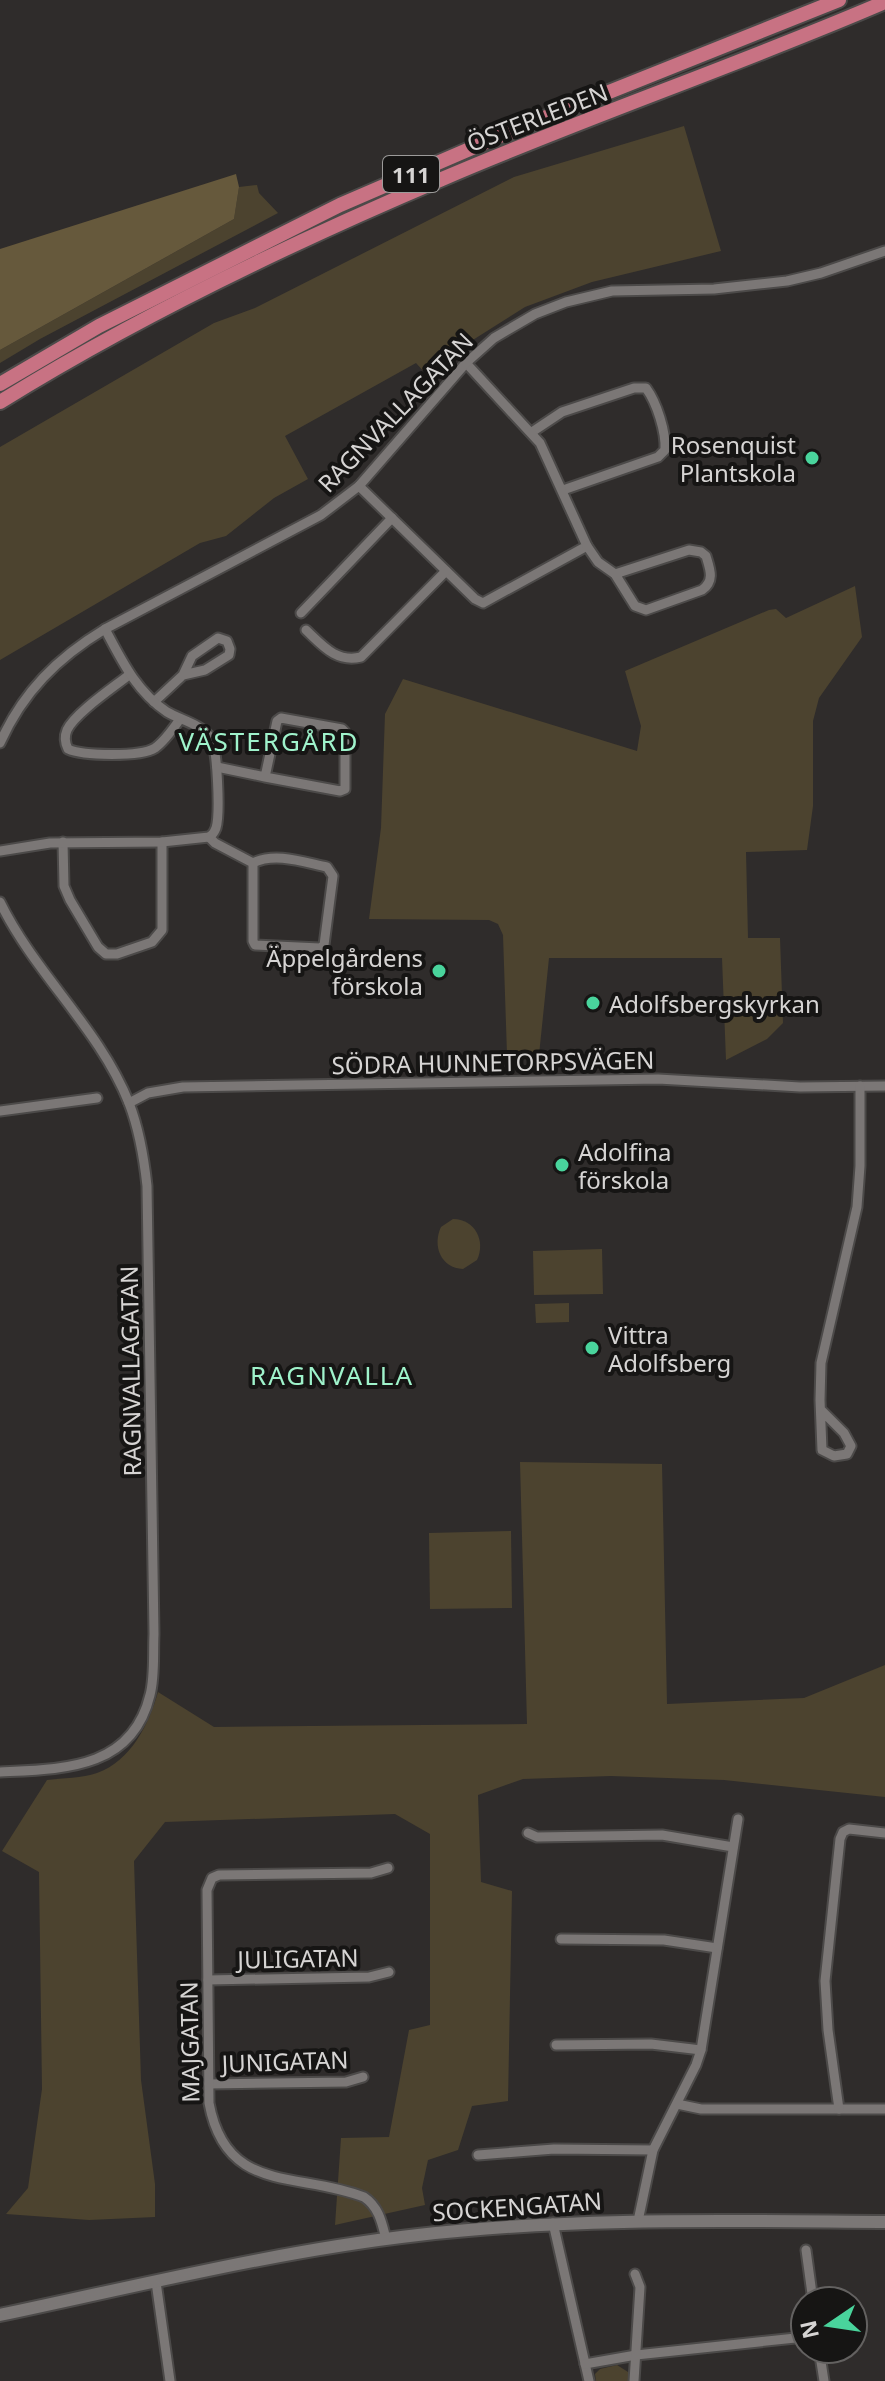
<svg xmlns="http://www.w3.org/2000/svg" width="885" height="2381" font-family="'Noto Sans',sans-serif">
	<rect width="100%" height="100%" fill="#2f2c2b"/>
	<g fill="#4c432f">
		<path d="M684,126l37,125 -129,31 -67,25 -68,43 -30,25 -11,-12 -131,73 23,43 -34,19 -48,38 -26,7 -200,117v-213l214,-124 41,-15 259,-131z"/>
		<path d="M257,185l2,8 19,20 -238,126 -40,24v-13l234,-131 5,-32z"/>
		<path d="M855,586l7,51 -43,61 -6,23v85l-6,44 -61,2 2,86h32l3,85 -16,16 -41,21 -4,-102h-173l-10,97 -32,-1 -4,-119 -5,-11 -9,-4 -120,-1 12,-91 4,-114 18,-35 234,72 4,-25 -16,-55 144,-61 7,-1 10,9z"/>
		<path d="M453,1219c22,0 33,22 24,41l-14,9c-22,-1 -31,-23 -22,-42z"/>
		<path d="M602,1249l1,45 -69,1 -1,-44z"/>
		<path d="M569,1303v19l-33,1 -1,-19z"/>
		<path d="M520,1462l142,2 5,240 137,-6 81,-33v132l-161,-17 -113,-4 -88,3 -45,16 3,87 31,9 -4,210 -36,5 -14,44 -30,10 -6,28 3,17 -90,20 6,-87 48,-1 20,-107 21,-5v-191l-35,-20 -230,8 -31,39 7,219 14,104v33l-66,3 -83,-6 22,-26 14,-99 -3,-217 -37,-21 45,-71c16,-2 35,-2 50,-7 34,-12 52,-49 61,-81l56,35 313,-3z"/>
		<path d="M511,1531l1,77 -82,1 -1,-76z"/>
		<path d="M617,2365l11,7 1,9h-33l-1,-7 5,-5z"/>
	</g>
	<path fill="#66593c" d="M236,174l3,13 -5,32 -234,131v-101z"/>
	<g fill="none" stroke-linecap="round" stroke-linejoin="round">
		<defs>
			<g id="minor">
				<path d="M532,432l30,-20 72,-24h12c11,15 20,44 19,62l-7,7 -95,33"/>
				<path d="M359,486l116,113 8,4 104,-57 -47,-103 -74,-80"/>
				<path d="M587,546l11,16 17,12 20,32 11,4 56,-20c13,-9 8,-21 4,-34l-5,-4 -12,-2 -74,24"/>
				<path d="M301,613l91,-95"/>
				<path d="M306,630c16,15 30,33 55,27l85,-86"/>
				<path d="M129,675c-15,12 -54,38 -62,55 -3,7 -2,13 1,19 15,7 73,8 87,-1 10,-7 18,-19 25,-29"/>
				<path d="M154,702l29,-27 22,-5 24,-15 1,-6 -3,-8 -9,-3 -26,18 -9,19"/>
				<path d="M0,743c23,-51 57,-85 105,-114l216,-114 38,-29 107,-123 28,-25 41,-24 31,-12 46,-11 102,-2 73,-8 34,-8 64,-22"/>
				<path d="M217,767l48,10 12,-56 4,-3 61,11 3,3v57l-5,2 -75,-14"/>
				<path d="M209,837l6,6 38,20v78l2,4 65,3 4,-3 9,-69 -6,-9c-24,-5 -52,-15 -74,-4"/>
				<path d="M63,842l1,44 6,14 28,47 8,7h11l35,-12 10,-12v-88"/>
				<path d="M0,851l50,-8 112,-1 47,-5c4,-3 5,-4 7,-9 4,-13 2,-82 -6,-91 -10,-13 -29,-17 -43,-25 -31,-21 -45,-51 -62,-83"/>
				<path d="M0,902c35,72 99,126 129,201 10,26 15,55 18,83l7,448c-1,20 1,42 -4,61 -18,75 -88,74 -150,77"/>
				<path d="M129,1103l19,-10 35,-6 475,-8 142,8 85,-1"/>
				<path d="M0,1111l97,-13"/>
				<path d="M821,1410l23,23 7,13 -4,8 -13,2 -12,-6 -2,-50 1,-37 36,-156 3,-41v-80"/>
				<path d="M528,1833l9,4 125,-2 71,12"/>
				<path d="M561,1939l103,1 53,8"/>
				<path d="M208,1980l161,-3 20,-5"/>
				<path d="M556,2045l95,-1 50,6"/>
				<path d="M209,2084l137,-2 17,-5"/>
				<path d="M677,2104l24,5h184"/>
				<path d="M839,2109l-11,-79 -3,-49 15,-142 3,-7 6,-3 36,4"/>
				<path d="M478,2155l76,-6 99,1"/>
				<path d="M638,2221l15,-71 43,-85 5,-15 37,-231"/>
				<path d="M553,2223l36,158"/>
				<path d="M386,2239c-4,-16 -7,-32 -22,-42 -66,-26 -138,-2 -155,-94l-2,-213 5,-12 7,-3 152,-2 17,-5"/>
				<path d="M806,2250l7,51"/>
				<path d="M156,2282l14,99"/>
				<path d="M819,2349l5,32"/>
				<path d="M585,2364l51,-9 169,-18"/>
				<path d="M634,2381l6,-94 -5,-13"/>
			</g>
			<path id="tertiary" d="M0,2315c138,-29 277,-64 418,-80 155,-18 311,-14 467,-13"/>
			<g id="primary">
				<path d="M0,384l99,-58 241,-121 174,-75 325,-130"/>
				<path d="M0,402c140,-87 291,-159 442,-223 146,-63 297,-114 443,-177"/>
			</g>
		</defs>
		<use href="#minor" stroke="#4c4a49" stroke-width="13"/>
		<use href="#tertiary" stroke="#4c4a49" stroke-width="16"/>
		<use href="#primary" stroke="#4c4a49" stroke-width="18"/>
		<use href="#minor" stroke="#7b7776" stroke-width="9"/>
		<use href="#tertiary" stroke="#7b7776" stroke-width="12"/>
		<use href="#primary" stroke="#c87283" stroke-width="14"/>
	</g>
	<g fill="#49d49c" stroke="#161514" stroke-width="3">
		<circle cx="812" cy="458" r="8"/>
		<circle cx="439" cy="971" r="8"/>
		<circle cx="593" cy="1003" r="8"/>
		<circle cx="562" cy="1165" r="8"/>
		<circle cx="592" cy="1348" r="8"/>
	</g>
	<g text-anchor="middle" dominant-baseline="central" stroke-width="8" stroke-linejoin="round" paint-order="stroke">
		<rect fill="#161514" stroke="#9c9b9a" stroke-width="2" x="383" y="156" width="56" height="36" rx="6"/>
		<g font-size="22" font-weight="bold" fill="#d6d4d3">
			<text x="411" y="174">111</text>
		</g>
		<g font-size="24" fill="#d6d4d3" stroke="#161514">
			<text transform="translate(537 117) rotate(-21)">ÖSTERLEDEN</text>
			<text transform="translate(395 412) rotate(-46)">RAGNVALLAGATAN</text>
			<text transform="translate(493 1062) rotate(-1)">SÖDRA HUNNETORPSVÄGEN</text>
			<text transform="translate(130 1371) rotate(-91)">RAGNVALLAGATAN</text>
			<text transform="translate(298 1958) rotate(-1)">JULIGATAN</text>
			<text transform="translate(189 2042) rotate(-91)">MAJGATAN</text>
			<text transform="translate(285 2061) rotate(-2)">JUNIGATAN</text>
			<text transform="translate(517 2206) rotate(-4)">SOCKENGATAN</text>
		</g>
		<g font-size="24" fill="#d6d4d3" stroke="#161514" text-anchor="start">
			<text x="796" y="444" text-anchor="end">Rosenquist<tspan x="796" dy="28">Plantskola</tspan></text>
			<text x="423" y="957" text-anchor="end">Äppelgårdens<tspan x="423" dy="28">förskola</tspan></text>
			<text x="609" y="1003">Adolfsbergskyrkan</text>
			<text x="578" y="1151">Adolfina<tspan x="578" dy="28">förskola</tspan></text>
			<text x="608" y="1334">Vittra<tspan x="608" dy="28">Adolfsberg</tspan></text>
		</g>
		<g font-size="26" letter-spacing="2" fill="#9ff3cb" stroke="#161514">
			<text x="269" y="741">VÄSTERGÅRD</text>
			<text x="332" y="1375">RAGNVALLA</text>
		</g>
	</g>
	<g transform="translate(829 2325) rotate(257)"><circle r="38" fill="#161514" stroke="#636160" stroke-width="2"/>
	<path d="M0-6L14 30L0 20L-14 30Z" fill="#49d49c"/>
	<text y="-12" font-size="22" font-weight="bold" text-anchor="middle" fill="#d6d4d3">N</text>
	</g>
</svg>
